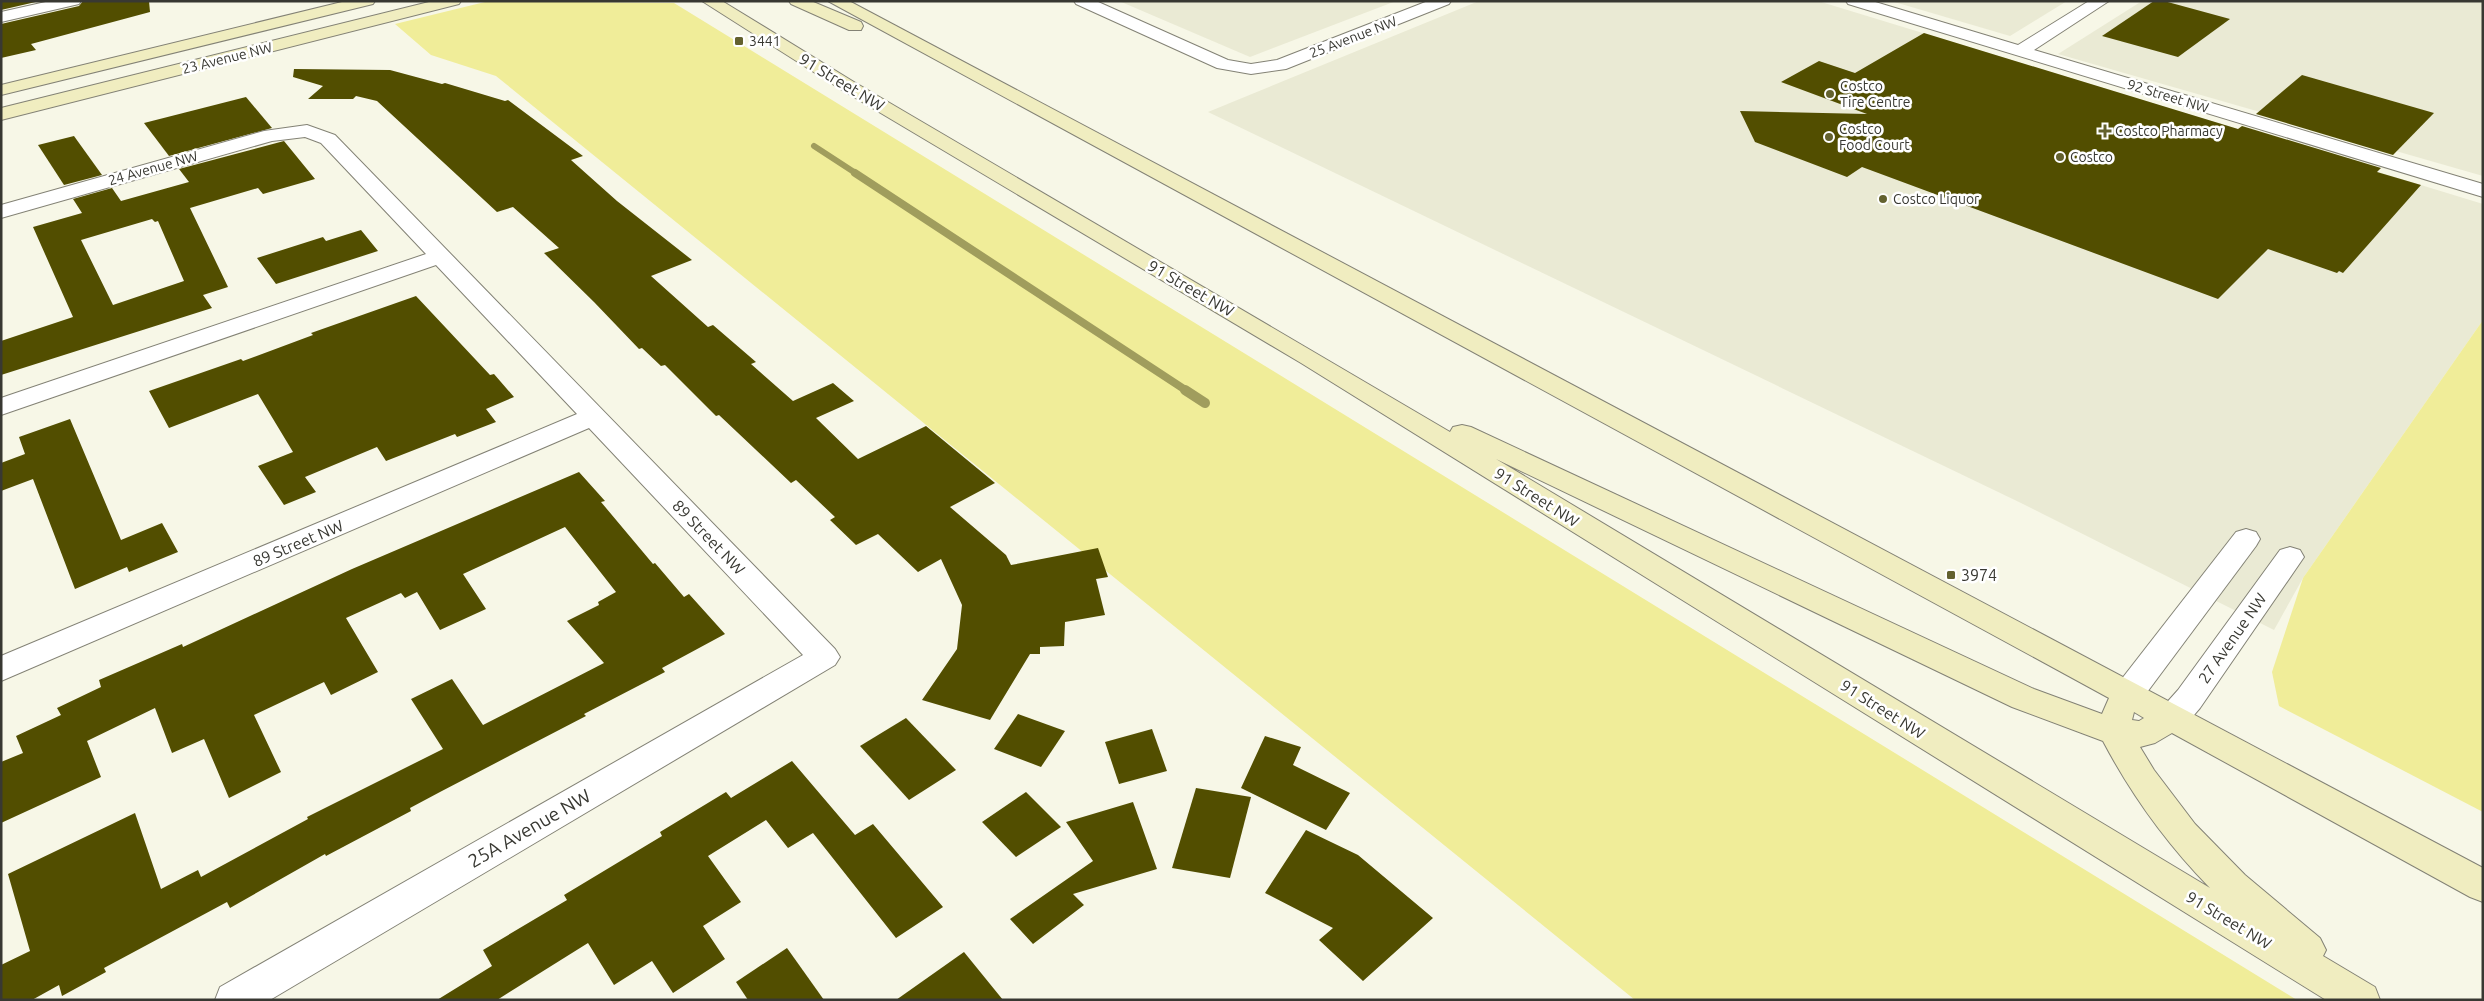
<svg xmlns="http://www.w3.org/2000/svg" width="2484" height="1001" font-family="Ubuntu,sans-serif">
	<rect width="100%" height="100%" fill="#f7f7e7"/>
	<g fill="#eaead4">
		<path d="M1119,1h277l-146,56z"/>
		<path d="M1479,1h339l665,203v116l-180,258 -29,52 -253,-127 -813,-391z"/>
		<path d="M1891,1h176l-57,35z"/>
		<path d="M2142,1h341v175l-425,-122z"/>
	</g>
	<g fill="#f0ed99">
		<path d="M489,1l185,2 1623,997h-662l-1139,-924 -65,-21 -36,-31z"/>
		<path d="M2483,320v492l-204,-106 -7,-34 31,-94z"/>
	</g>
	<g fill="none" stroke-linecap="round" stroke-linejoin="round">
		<path stroke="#a09d5d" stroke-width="6" d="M814,146l43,28"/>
		<path stroke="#a09d5d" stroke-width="8" d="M855,173l332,218"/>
		<path stroke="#a09d5d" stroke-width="10" d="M1185,390l20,13"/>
	</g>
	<g fill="#524e00" fill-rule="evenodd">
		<path d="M1,1h39l-39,9z"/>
		<path d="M83,1h66l1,11 -119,32 5,6 -35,8v-34l78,-18z"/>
		<path d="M2154,1h10l66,18 -52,38 -76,-21z"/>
		<path d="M1924,33l314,96 4,-3 139,42 -4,4 44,13 -78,88 -4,-2 -2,2 -69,-24 -50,50 -356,-132 -15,10 -92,-35 -15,-31 127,3 -86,-32 38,-21 36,12z"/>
		<path d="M294,69l96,1 52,14 3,-1 60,18 3,-1 75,56 -12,4 46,41 75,59 -41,16 57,51 5,-2 43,37 -5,2 42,37 40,-18 21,18 -38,17 42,41 68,-33 69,57 -45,24 56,48 5,10 87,-17 10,29 -12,2 9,36 -40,7 -1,24 -24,1v7h-10l-40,66 -68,-20 35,-51 5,-44 -21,-46 -23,13 -40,-38 -22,11 -26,-25 5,-3 -39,-37 -5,3 -72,-68 -3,1 -51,-51 -4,1 -19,-18 -3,1 -45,-47 -50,-49 15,-5 -46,-41 -16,5 -120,-111 -21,-5 -3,3h-45l15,-13 -30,-9z"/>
		<path d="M2302,75l132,38 -41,42 -137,-41z"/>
		<path d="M246,97l26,31 -103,28 -25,-33z"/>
		<path d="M74,136l28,39 -38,10 -26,-40z"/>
		<path d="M284,141l31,38 -52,15 -5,-6 -68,20 38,79 -25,8 9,13 -211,67v-34l72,-24 -40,-90 49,-14 -9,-14 39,-11 9,13 68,-19 -10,-13zM152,219l3,3 3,-1 26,60 -71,24 -32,-65z"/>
		<path d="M361,230l17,21 -102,33 -19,-26 66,-21 3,4z"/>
		<path d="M416,296l74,79 4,-1 20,23 -28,12 10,13 -39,15 -2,-3 -69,27 -9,-14 -72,30 11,15 -32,13 -26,-39 35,-14 -35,-58 -89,34 -20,-37 92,-32 2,2 70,-26 -2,-2z"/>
		<path d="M70,419l51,121 41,-17 16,29 -49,20 -2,-5 -52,22 -42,-110 -32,12v-28l24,-9 -6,-17z"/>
		<path d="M579,472l26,29 -4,1 52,62 2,-1 29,34 5,-3 36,40 -63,34 3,4 -81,42 2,2 -146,76 -30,16 1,3 -85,45 -1,-2 -95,54 -3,-6 -123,66 2,4 -44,24 -3,-11 -27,15h-31v-35l29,-14 -22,-77 127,-61 26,76 37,-19 3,7 107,-58 -1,-2 136,-68 -32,-50 41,-20 31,46 121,-62 -37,-42 32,-16 -1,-3 18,-10 -51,-65 -102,47 23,35 -46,21 -23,-38 -12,6 -4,-5 -55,25 32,54 -47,23 -7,-13 -70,33 27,57 -52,26 -25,-59 -32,14 -17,-45 -68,33 14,36 -100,46v-61l22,-9 -7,-17 45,-21 -4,-7 44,-21 -2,-7 83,-36 1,3 169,-78z"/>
		<path d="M1018,714l47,17 -24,36 -47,-18z"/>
		<path d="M906,718l50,52 -47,30 -49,-54z"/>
		<path d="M1152,729l15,42 -48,13 -14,-42z"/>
		<path d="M1265,736l36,11 -8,18 57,28 -24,37 -85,-42z"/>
		<path d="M792,761l63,74 18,-11 70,83 -47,31 -83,-105 -25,15 -22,-28 -58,36 33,46 -38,24 22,33 -52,34 -21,-32 -38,24 -26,-42 -91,57h-60l55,-34 -9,-16 84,-50 -3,-5 98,-59 -2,-4 66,-40 5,6z"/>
		<path d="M1196,788l55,9 -21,81 -58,-10z"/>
		<path d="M1026,792l35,35 -45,30 -34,-35z"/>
		<path d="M1133,802l24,67 -84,25 11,11 -51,39 -23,-25 83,-58 -27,-39z"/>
		<path d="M1306,830l52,25 75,63 -70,63 -44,-41 14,-12 -68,-35z"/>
		<path d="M787,948l37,52h-76l-12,-18z"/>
		<path d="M964,952l39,48h-107z"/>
	</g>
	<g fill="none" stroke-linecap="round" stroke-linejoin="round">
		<defs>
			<g id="street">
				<path d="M50,1h31l-2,3 -78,18v-10z"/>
				<path d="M1074,1h22l132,59 23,4 26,-4 151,-59h23l-2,3 -163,65 -35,5 -34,-6 -141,-64z"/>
				<path d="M1846,1h26l146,44 71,-44h20l-75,49 449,134v13l-635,-193z"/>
				<path d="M307,125l28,10 500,514 5,8 -5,8 -565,335h-55l5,-13 583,-332 -214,-227 -588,253v-25l576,-242 -141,-149 -435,150v-17l425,-144 -105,-111 -16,-6 -33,4 -271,77v-13l263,-74z"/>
				<path d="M2246,529l10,3 4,7 -4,7 -117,157 -11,3 -11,-3 -5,-9 5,-9 119,-153z"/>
				<path d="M2290,547l10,3 4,7 -104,151c-13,15 -18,26 -39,19l-5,-9 5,-9 17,-19 102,-140z"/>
			</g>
			<g id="secondary">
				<path d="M346,1h29l-2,3 -372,91v-10z"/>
				<path d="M433,1h28l-2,3 -458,116v-12z"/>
				<path d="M702,1h20l132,81 596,350 3,-5 9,-2 9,2 563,262 68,25 7,-16 -1281,-697h21l1634,867v34l-13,-5 -298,-164 -17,10 -15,4 14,23 41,54 50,51 75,63 6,12 -3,6 52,31 5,13h-54l-1025,-637 -459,-273zM1496,459l516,248 91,34c29,55 64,103 107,147zM2134,712l10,6 -5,3 -7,-1z"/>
				<path d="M789,1h22l50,21 2,4 -2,4h-12l-58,-26z"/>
			</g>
		</defs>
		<use href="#street" stroke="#838275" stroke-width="2"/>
		<use href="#secondary" stroke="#838275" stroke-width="2"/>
		<use href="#street" fill="#fff" fill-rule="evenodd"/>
		<use href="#secondary" fill="#f0edc0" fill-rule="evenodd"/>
	</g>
	<g fill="#63612e" stroke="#fff" stroke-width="2">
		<rect x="734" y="36" width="10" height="10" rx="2.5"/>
		<circle cx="1830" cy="94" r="5"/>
		<path d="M2102.5 123.5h5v5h5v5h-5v5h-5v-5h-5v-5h5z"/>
		<circle cx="1829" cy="137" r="5"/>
		<circle cx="2060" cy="157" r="5"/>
		<circle cx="1883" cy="199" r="5"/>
		<rect x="1946" y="570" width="10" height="10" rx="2.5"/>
	</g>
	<g text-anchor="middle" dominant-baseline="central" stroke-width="5" stroke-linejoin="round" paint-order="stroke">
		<g font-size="14" fill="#383832" stroke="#fff">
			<text transform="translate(1353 37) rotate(-21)">25 Avenue NW</text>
			<text transform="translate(227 58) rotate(-14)">23 Avenue NW</text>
			<text transform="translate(2168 96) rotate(17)">92 Street NW</text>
			<text transform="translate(153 168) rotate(-16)">24 Avenue NW</text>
		</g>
		<g font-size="14" fill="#383832" stroke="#fff" text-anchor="start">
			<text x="749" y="41">3441</text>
			<text x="1840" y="86">Costco<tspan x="1840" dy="16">Tire Centre</tspan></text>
			<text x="1839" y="129">Costco<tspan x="1839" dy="16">Food Court</tspan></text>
			<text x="2115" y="131">Costco Pharmacy</text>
			<text x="2070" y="157">Costco</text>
			<text x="1893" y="199">Costco Liquor</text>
		</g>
		<g font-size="16" fill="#383832" stroke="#fff">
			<text transform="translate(842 82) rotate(31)">91 Street NW</text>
			<text transform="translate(1191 288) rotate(30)">91 Street NW</text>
			<text transform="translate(1537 497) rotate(32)">91 Street NW</text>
			<text transform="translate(709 537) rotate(46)">89 Street NW</text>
			<text transform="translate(298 543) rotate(-23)">89 Street NW</text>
			<text transform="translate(2232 638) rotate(-55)">27 Avenue NW</text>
			<text transform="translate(1883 709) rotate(32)">91 Street NW</text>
			<text transform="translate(2229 920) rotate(31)">91 Street NW</text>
		</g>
		<g font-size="16" fill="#383832" stroke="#fff" text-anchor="start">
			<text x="1961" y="575">3974</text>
		</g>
		<g font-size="19" fill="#383832" stroke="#fff">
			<text transform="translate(529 828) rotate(-30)">25A Avenue NW</text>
		</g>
	</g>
	<rect width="2484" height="1001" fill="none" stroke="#383832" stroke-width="5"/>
</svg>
